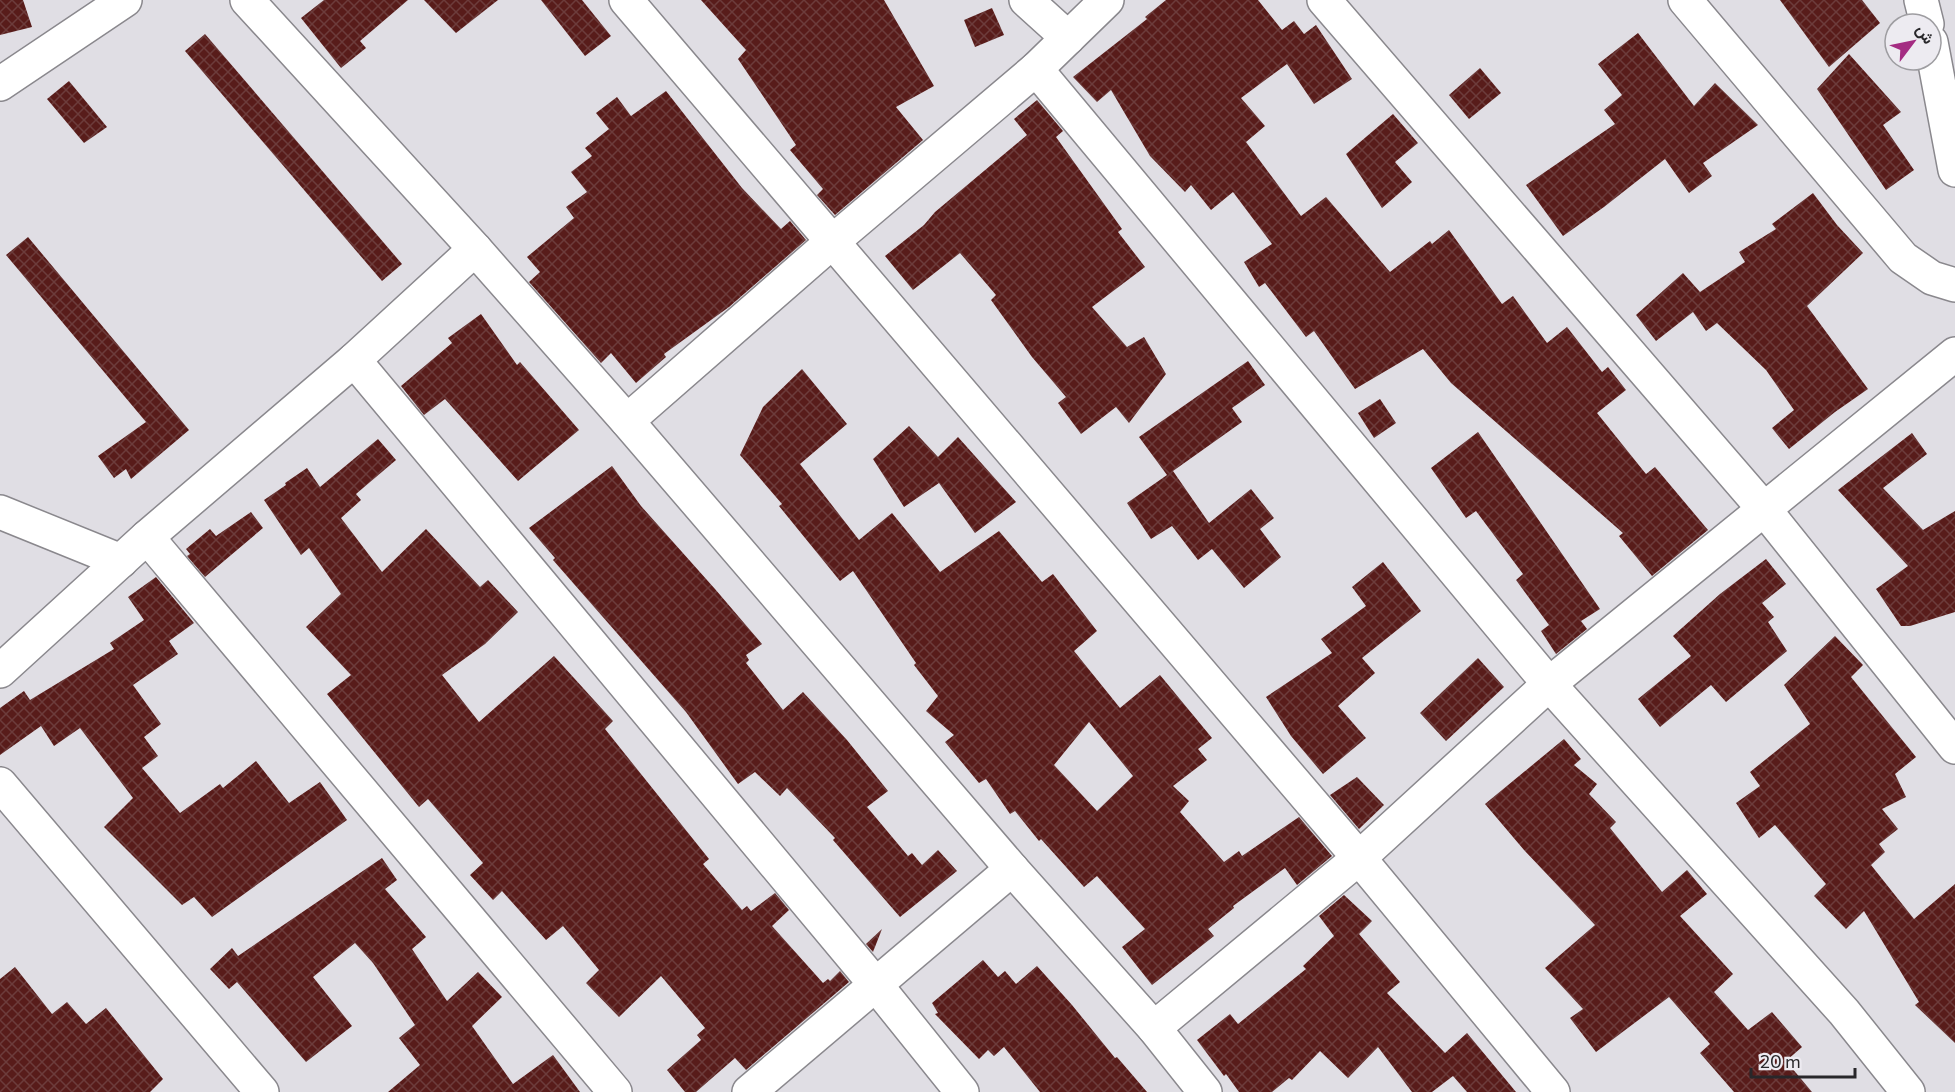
<svg xmlns="http://www.w3.org/2000/svg" width="1955" height="1092" font-family="Commissioner,Vazirmatn,sans-serif">
	<defs>
		<pattern id="building-cross-hatch" width="8" height="8" patternUnits="userSpaceOnUse" patternTransform="scale(1.5)"><rect width="8" height="8" fill="#581c1a"/><path d="M0 0l8 8M0 8l8-8" fill="none" stroke="#6c3c3b"/></pattern>
	</defs>
	<rect width="100%" height="100%" fill="#e0dee4"/>
	<g fill="url(#building-cross-hatch)" fill-rule="evenodd">
		<path d="M0,0h23l9,27 -32,8z"/>
		<path d="M324,0h84l-48,41 6,7 -25,20 -40,-50z"/>
		<path d="M424,0h74l-42,33z"/>
		<path d="M541,0h41l29,36 -26,20z"/>
		<path d="M701,0h183l50,86 -38,21 27,33 -88,75 -18,-20 6,-6 -33,-39 6,-5 -58,-86 8,-9z"/>
		<path d="M1166,0h92l24,30 12,-9 10,13 12,-9 36,54 -38,25 -27,-40 -46,34 24,28 -19,16 55,74 25,-19 64,75 40,-31 2,3 17,-14 53,74 11,-8 34,47 20,-16 35,45 6,-5 18,23 -29,23 49,61 9,-7 53,63 -56,46 -33,-40 4,-3 -172,-150 -28,-34 -68,40 -41,-58 -8,6 -41,-54 -6,4 -15,-25 28,-18 -39,-52 -22,18 -20,-25 -6,7 -35,-36 -39,-66 -14,12 -24,-25 74,-58 -2,-2z"/>
		<path d="M1780,0h82l18,23 -51,44z"/>
		<path d="M992,8l12,27 -29,12 -11,-27z"/>
		<path d="M1638,33l56,73 21,-23 43,42 -55,38 9,13 -23,17 -24,-34 -61,48 -41,29 -37,-51 89,-61 -11,-14 18,-15 -24,-31z"/>
		<path d="M205,34l197,230 -20,17 -197,-230z"/>
		<path d="M1849,54l52,58 -18,13 31,45 -28,20 -69,-101z"/>
		<path d="M1480,68l21,25 -32,26 -20,-24z"/>
		<path d="M69,81l38,46 -23,16 -37,-44z"/>
		<path d="M666,91l76,97 39,41 9,-8 16,19 -77,67 -65,47 2,3 -30,26 -25,-30 -10,10 -72,-81 11,-10 -13,-15 47,-39 -8,-11 21,-15 -16,-20 21,-16 -7,-8 24,-19 -13,-16 21,-16 14,19z"/>
		<path d="M1037,100l26,31 -7,6 66,92 -4,3 27,35 -53,40 35,40 17,-10 22,37 -37,49 -13,-16 -35,27 -23,-31 8,-6 -34,-40 -41,-57 5,-5 -36,-42 -47,37 -28,-34 39,-31 11,-13 92,-77 -13,-16z"/>
		<path d="M1393,114l25,29 -23,19 17,20 -30,26 -36,-54z"/>
		<path d="M1813,193l24,32 26,28 -56,53 61,83 -33,23 -46,37 -17,-21 22,-18 -28,-40 -49,-47 -11,8 -13,-19 -37,29 -20,-26 47,-42 17,19 45,-30 -6,-10 37,-23 -4,-5z"/>
		<path d="M28,237l161,193 -58,49 -5,-10 -12,9 -16,-22 48,-34 -140,-167z"/>
		<path d="M481,314l36,51 3,-3 59,68 -61,51 -73,-82 -21,16 -23,-29 51,-43 -4,-5z"/>
		<path d="M1248,361l17,24 -33,23 10,14 -69,49 36,52 42,-34 23,29 -14,11 21,28 -37,31 -32,-39 -14,11 -26,-34 -21,13 -24,-36 40,-28 -28,-38z"/>
		<path d="M802,369l45,55 -47,40 59,76 33,-27 48,59 59,-41 43,51 11,-8 44,57 -23,20 46,57 40,-33 52,63 -14,11 9,11 -34,26 16,15 -9,11 44,50 15,-11 3,5 57,-39 33,39 -35,29 -12,-17 -52,38 1,2 -26,21 6,7 -62,49 -30,-38 23,-18 -48,-53 -13,11 -43,-48 -2,2 -24,-30 -5,3 -24,-35 -7,4 -34,-41 9,-7 -28,-24 12,-15 -24,-31 2,-2 -63,-92 -13,10 -61,-75 3,-2 -42,-49 23,-48zM1089,722l44,54 -36,35 -43,-46z"/>
		<path d="M1380,399l16,24 -22,15 -16,-25z"/>
		<path d="M909,426l29,31 20,-20 58,65 -41,31 -36,-50 -35,24 -31,-48z"/>
		<path d="M1478,432l122,177 -19,12 6,8 -31,25 -15,-23 8,-6 -33,-45 7,-6 -47,-63 -10,7 -35,-50z"/>
		<path d="M1912,433l15,21 -44,34 40,42 32,-19v101l-45,14h-9l-25,-37 32,-23 -70,-76z"/>
		<path d="M378,439l18,21 -40,34 5,6 -20,18 41,54 44,-43 54,58 8,-7 30,32 -33,32 -43,31 37,47 75,-66 59,65 -8,8 104,130 -6,5 39,46 5,-4 4,5 24,-18 14,17 -17,16 51,57 5,-4 2,2 10,-10 9,11 -103,88 -11,-12 -39,34h-11l-18,-22 34,-30 -4,-5 8,-7 -44,-52 -42,41 -33,-34 13,-13 -36,-44 -17,14 -44,-49 -9,9 -23,-25 13,-12 -55,-64 -9,8 -92,-113 24,-19 -45,-48 35,-33 -32,-46 -8,7 -37,-55 22,-15 -1,-2 22,-15 13,19z"/>
		<path d="M612,466l29,40 74,83 47,55 -16,11 3,5 -3,3 37,47 20,-18 44,48 41,51 -21,16 41,49 4,-3 10,12 16,-15 19,21 -57,46 -67,-77 2,-2 -48,-50 -7,8 -25,-24 -17,12 -52,-72 -133,-152 2,-2 -26,-30z"/>
		<path d="M251,512l12,16 -58,49 -18,-21 3,-2 -4,-5 24,-20 6,7z"/>
		<path d="M1766,559l20,25 -24,19 12,14 -6,5 19,29 -61,51 -15,-17 -51,42 -22,-28 53,-43 -18,-20 47,-42z"/>
		<path d="M1383,562l38,49 -59,47 13,15 -37,33 28,32 -43,36 -32,-38 -25,-39 66,-44 -11,-14 45,-33 -14,-19z"/>
		<path d="M156,577l38,46 -25,18 9,13 -45,31 28,39 -17,13 14,19 -16,12 38,45 40,-29 3,4 33,-27 33,42 31,-21 27,38 -135,97 -18,-20 -12,8 -78,-78 29,-29 -53,-70 -26,18 -13,-20 -41,29v-47l24,-17 6,9 84,-51 -4,-6 34,-23 -16,-23z"/>
		<path d="M1835,636l28,29 -12,12 65,80 -21,17 11,23 -24,12 16,20 -19,15 6,8 -14,13 43,54 41,-35v159l-40,-38 4,-3 -55,-91 -18,18 -32,-33 12,-12 -51,-59 -16,13 -23,-35 24,-17 -10,-14 60,-48 -26,-39z"/>
		<path d="M1478,658l26,29 -58,54 -26,-28z"/>
		<path d="M1564,739l17,20 -7,6 23,19 -8,10 27,28 -6,6 52,64 25,-22 20,24 -27,22 53,58 -19,18 34,38 24,-18 30,35 -16,14 26,31h-78l-34,-39 10,-9 -41,-47 -73,55 -26,-34 13,-9 -38,-41 50,-43 -71,-75 -39,-46z"/>
		<path d="M1357,777l27,28 -25,24 -29,-34z"/>
		<path d="M382,858l15,22 -12,9 41,48 -14,12 35,52 31,-29 24,25 -30,29 41,58 40,-29 27,37h-192l32,-27 -21,-27 16,-13 -42,-62 -18,-20 -42,34 39,49 -46,36 -69,-80 -8,7 -19,-20 22,-21 6,8z"/>
		<path d="M1344,895l28,26 -13,13 41,48 -13,11 58,60 22,-20 49,59h-49l-14,-16 -21,16h-20l-34,-45 -30,31 -28,-27 -28,29 -3,-2 -17,14h-33l-13,-18 -2,2 -27,-36 33,-26 8,10 68,-55 -3,-3 31,-30 -15,-20z"/>
		<path d="M882,929l-9,23 -7,-8z"/>
		<path d="M983,960l15,17 7,-6 11,13 21,-18 35,39 43,53 2,-1 30,35h-107l-36,-45 -10,9 -6,-6 -9,9 -44,-45 3,-1 -6,-10z"/>
		<path d="M15,967l37,47 15,-12 19,22 20,-16 57,71 -13,13h-150v-113z"/>
	</g>
	<g fill="none" stroke-linecap="round" stroke-linejoin="round">
		<defs>
			<g id="minor">
				<path d="M247,0l228,249 152,172 385,448 142,159 51,64"/>
				<path d="M626,0l733,858 194,234"/>
				<path d="M1026,0l42,38"/>
				<path d="M1324,0l440,509 191,238"/>
				<path d="M1685,0l218,258 29,20 23,7"/>
				<path d="M1921,0l6,24"/>
				<path d="M1931,42l24,128"/>
				<path d="M1036,69l513,615 295,328 64,80"/>
				<path d="M0,84l125,-84"/>
				<path d="M354,360l522,625 86,107"/>
				<path d="M627,421l205,-179 204,-173 71,-69"/>
				<path d="M0,512l121,49"/>
				<path d="M147,537l468,555"/>
				<path d="M0,671l147,-134 207,-177 121,-111"/>
				<path d="M0,784l262,308"/>
				<path d="M1154,1028l205,-170 190,-174 406,-330"/>
				<path d="M749,1092l263,-223"/>
			</g>
		</defs>
		<use href="#minor" stroke="#8a888d" stroke-width="36"/>
		<use href="#minor" stroke="#fff" stroke-width="33"/>
	</g>
	<g transform="translate(1913 42) rotate(58)"><circle r="28" fill="#edebf1" stroke="#9e9da1" stroke-width="1.5"/>
	<path d="M0-4.5L10 22L0 15L-10 22Z" fill="#a42c82"/>
	<text y="-9" font-size="16" font-weight="bold" text-anchor="middle" fill="#28272a">ش</text>
	</g>
	<path d="M1751 1068v9h104v-9" fill="none" stroke="#28272a" stroke-width="3"/>
	<text x="1760" y="1068" font-size="18" fill="#28272a" stroke="#edebf1" stroke-width="4.5" paint-order="stroke">20 m</text>
</svg>
